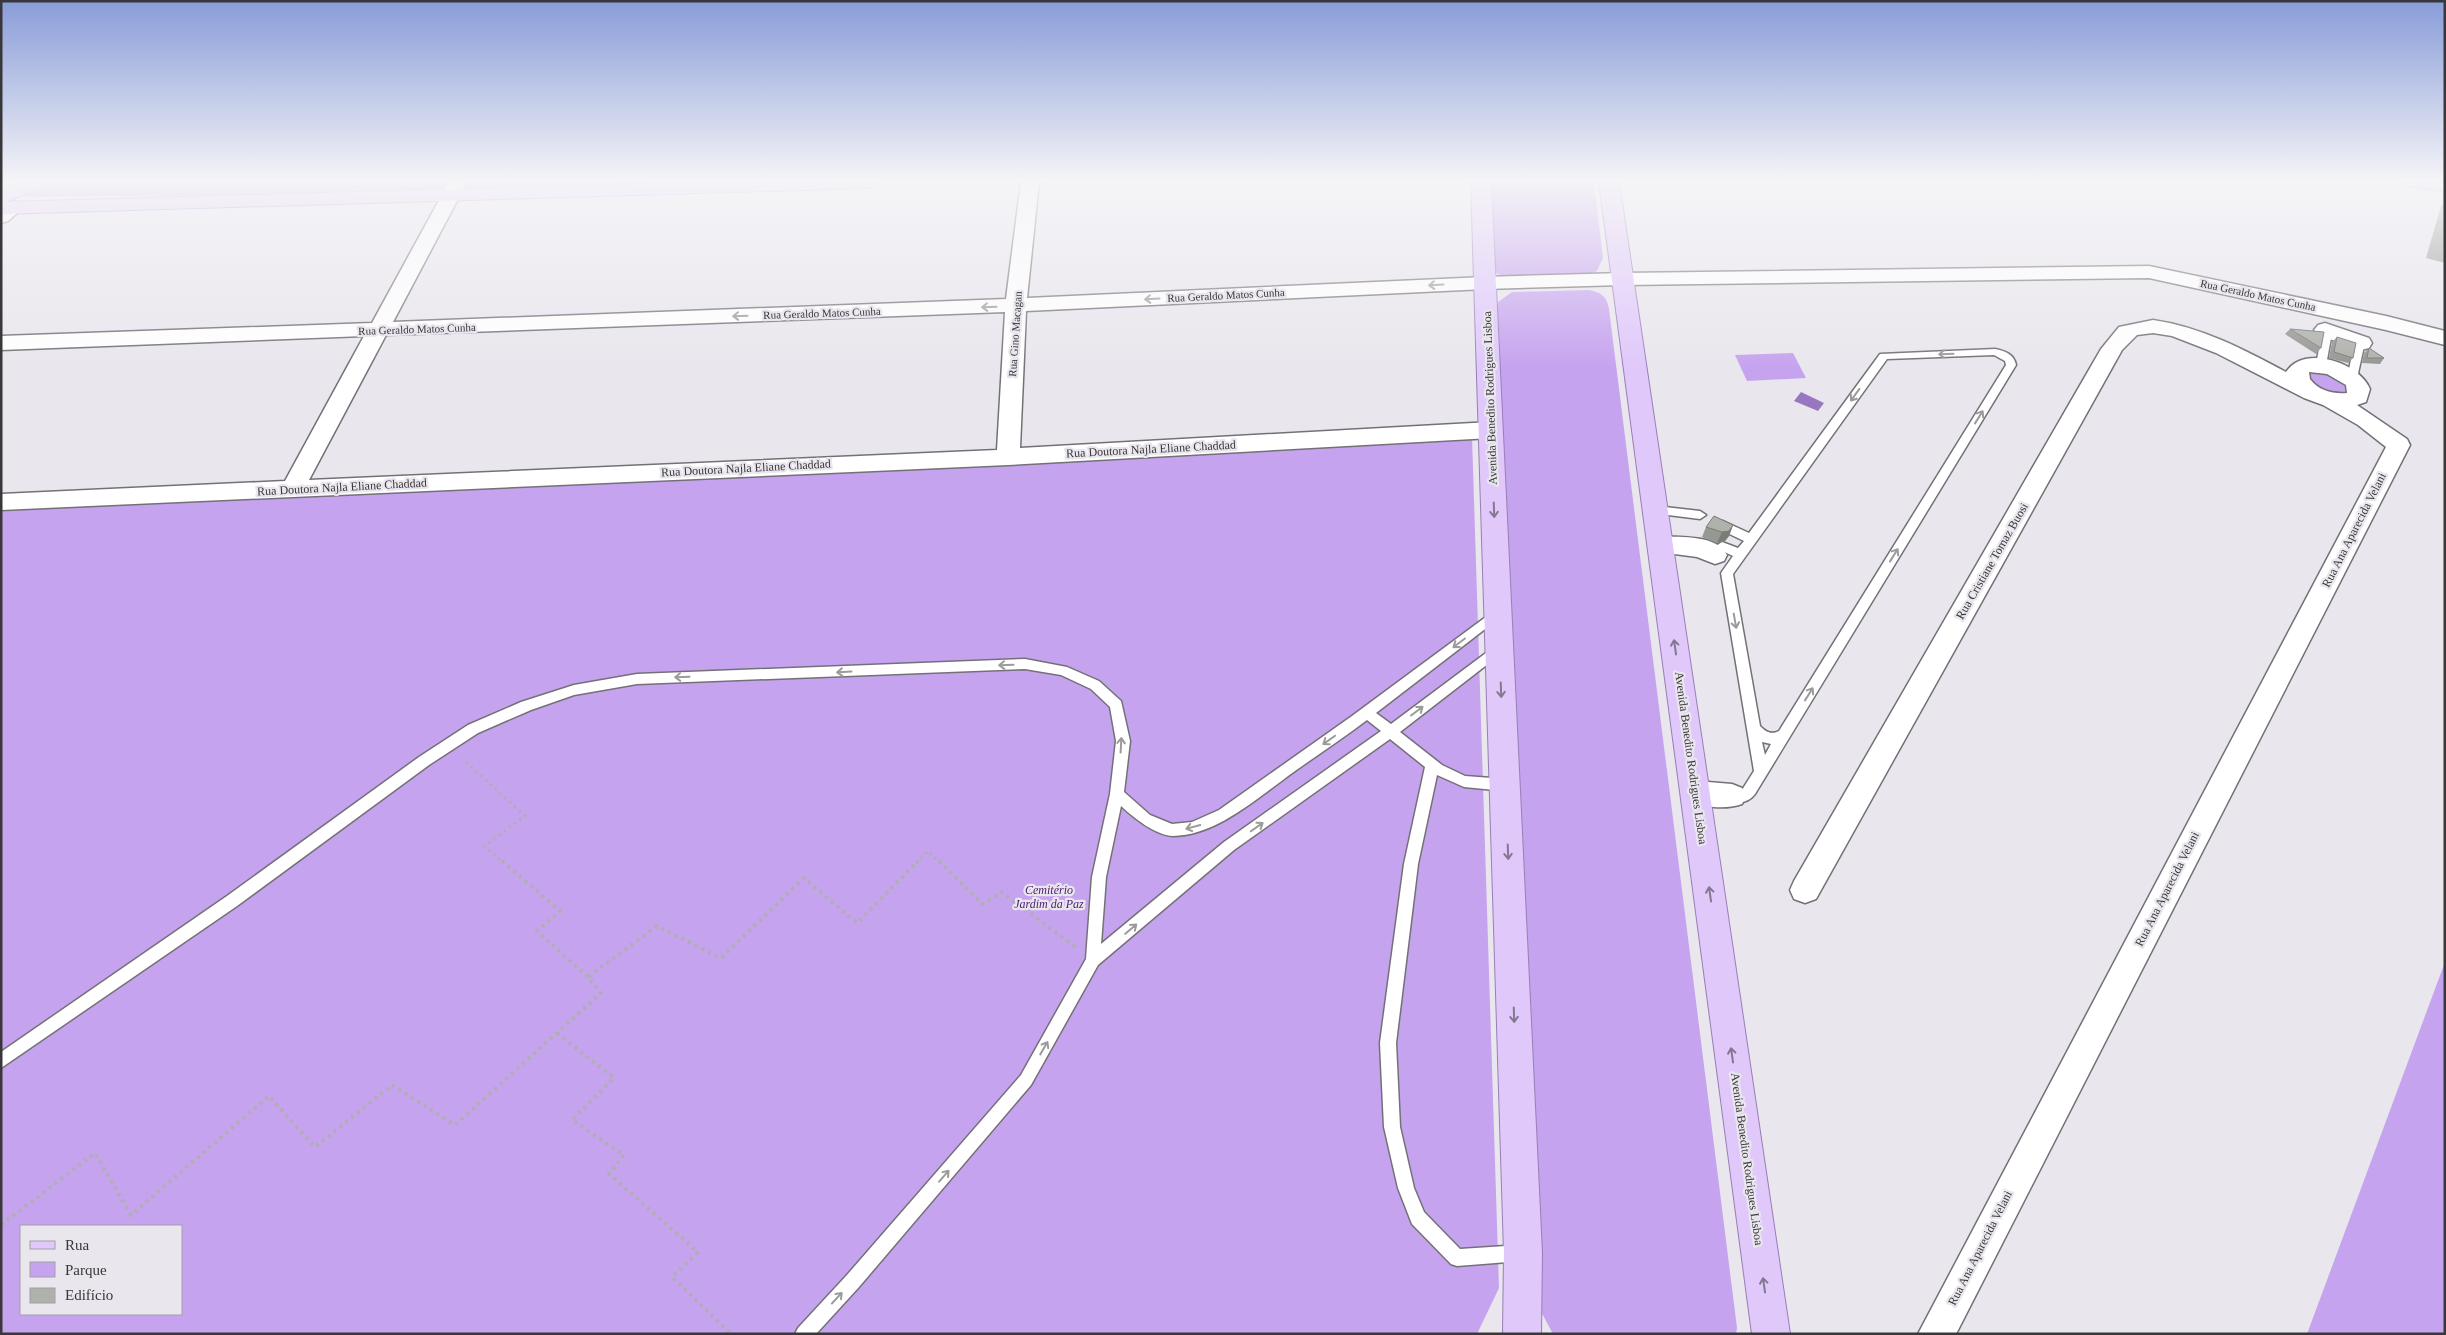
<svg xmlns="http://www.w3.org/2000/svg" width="2446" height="1335" font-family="Georgia,serif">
	<rect width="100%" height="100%" fill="#e9e6ed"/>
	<g fill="#c6a3ef" fill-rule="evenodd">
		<path d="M48,182h399l-5,11 -423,4z"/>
		<path d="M464,182h290l-295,10z"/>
		<path d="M1488,182h106l9,76 -6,13c-17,7 -68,10 -87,7 -9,-1 -15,-5 -19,-12z"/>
		<path d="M1589,290c12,2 18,7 20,19l128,1019 -1,6h-183l-15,-28 -41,-995 1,-9 14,-10z"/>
		<path d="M1793,353l13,25 -59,3 -12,-26z"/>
		<path d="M2317,369l30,15v8l-4,2 -23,-3 -15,-18z"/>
		<path d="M1472,437l27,851 -22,46h-1476v-823zM21,1226h160v88h-160z"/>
		<path d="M2445,962v372h-138z"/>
	</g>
	<path fill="#9977c0" d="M1801,392l23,11 -6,8 -24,-10z"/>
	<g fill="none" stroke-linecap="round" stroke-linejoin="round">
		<defs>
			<g id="service">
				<path d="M2326,335l5,3 -5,27 -5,3 -5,-3 5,-27z"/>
				<path d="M2359,343l5,3 -7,32 -5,3 -5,-3 7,-32z"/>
				<path d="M1995,349c10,2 19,5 21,16l-261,429c-7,9 -17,10 -28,6l-2,-4 2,-4 15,-2 12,-19 -33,-198 12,-17 -15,-7 -2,-3 6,-4 16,6 6,-7 -29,-14 -2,-3 2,-3h8l26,12 131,-179zM1994,355l11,6 1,4 -227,366c-8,4 -13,1 -19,-5l-27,-152 154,-215zM1762,742l9,2 -6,11z"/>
				<path d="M1656,506l44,5 6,4 -6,4 -48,-6 -2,-3z"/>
				<path d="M1498,608l6,5 -2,3 -126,97 15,11 103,-77h8l2,3 -2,3 -102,79 42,33 23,11 40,3 5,2 2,4 -2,4 -5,2 -41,-4 -27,-12 -19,89 -22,179 4,84 14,61 10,24 36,37 61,-4 6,2 2,6 -2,6 -6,2 -64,5 -6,-2 -39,-40 -14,-36 -14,-61 -4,-84 24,-179 21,-97 -35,-28 -156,111 -136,115 -67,120 -172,202 -43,47h-21l3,-6 49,-53 174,-200 65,-116 6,-82 18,-83 6,-53 -6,-34 -19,-18 -30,-14 -36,-6 -388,15 -63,11 -43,15 -53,23 -49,32 -192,141 -236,162v-16l226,-156 192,-139 49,-32 53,-23 53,-17 63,-11 388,-15 42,8 32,14 22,20 9,40 -6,51 26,23 22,9 20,-2 27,-12 133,-94zM1367,720l14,11 -157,111 -123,102 5,-67 15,-71c13,12 34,29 52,30 44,0 88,-41 122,-65 24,-17 48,-33 72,-51z"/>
			</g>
			<g id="minor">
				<path d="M449,182h18l-74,140 613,-23 15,-117h18l-12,116 458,-21 138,-4 526,-7 237,50 59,15v14l-59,-15 -237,-52 -526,7 -138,4 -459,22 -6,137 471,-26 8,3 3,5 -3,5 -8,3 -483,27 -1007,45v-16l284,-13 79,-145 -363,14v-14l371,-13zM1005,312l-8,138 -688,30 77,-145z"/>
				<path d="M14,201l7,2 3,4 -16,14 -7,2v-15z"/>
				<path d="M2153,320c48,7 90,29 133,52 18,-28 73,-10 84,17l-4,13 -9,3 50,34 3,6 -454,889h-38l468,-887 -28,-22 -35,-20 -19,-7 -88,-45 -44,-17 -19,-3 -16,2 -15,15 -306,549 -11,4 -11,-4 -4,-9 4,-9 307,-532 18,-22zM2309,372l18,2 19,11 1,8c-14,1 -28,-2 -37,-14z"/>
				<path d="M2325,323l44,15 3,5 -3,5 -8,2 -43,-15 -4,-5 4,-5z"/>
				<path d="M1661,536c21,2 55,-2 66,19l-3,6 -9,3 -18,-7 -45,-6 -3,-6 3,-6z"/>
				<path d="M1696,781l36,3 10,4 4,8 -4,8c-17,6 -39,3 -56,-3l-4,-8 4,-8z"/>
			</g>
			<g id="primary">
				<path d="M23,182h26l-3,4 -41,16 700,-20h173l-3,4 -7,2 -867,26v-24z"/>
				<path d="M1471,182h20l51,1071 -1,81h-38l1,-81z"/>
				<path d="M1599,182h20l171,1152h-38z"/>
				<path d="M2403,182h42v10l-39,-6z"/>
			</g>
		</defs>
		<use href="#service" stroke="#737177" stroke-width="3"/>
		<use href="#minor" stroke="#737177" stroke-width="3"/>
		<use href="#primary" stroke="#987eb6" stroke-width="2"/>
		<g stroke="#b0aeb3" stroke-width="3" stroke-dasharray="2.5 4" stroke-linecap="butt">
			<path d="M466,762l59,54 -41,30 20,17"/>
			<path d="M916,863l12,-12 12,12"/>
		</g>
		<g stroke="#b0aeb3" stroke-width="4" stroke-dasharray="3 4.5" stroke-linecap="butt">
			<path d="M502,861l58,50 -23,20 51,46"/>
			<path d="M939,861l43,43 20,-12 73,55"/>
			<path d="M557,1033l57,45 -42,42 52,35 -15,19 89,78 -26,25 59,57"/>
			<path d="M1,1225l94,-72 36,62 138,-119 46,51 77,-62 63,40 146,-132 -13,-16 69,-51 64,32 83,-80 53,45 61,-62"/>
		</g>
		<use href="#service" fill="#fff" fill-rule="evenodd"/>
		<use href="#minor" fill="#fff" fill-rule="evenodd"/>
		<use href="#primary" fill="#e0c8fb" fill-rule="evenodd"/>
	</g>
	<g fill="#969893">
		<path d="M2445,202v61l-19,-5 15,-52z"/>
		<path d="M2290,329l31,19 -5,6 -31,-20z"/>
		<path d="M2337,337l16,21 -5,5 -19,-5 3,-16z"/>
		<path d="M2369,348l15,10 -4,6 -18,-1 2,-10z"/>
		<path d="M1733,525l-4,11 -4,5 -8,2 -15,-6 4,-10z"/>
	</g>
	<path fill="#7a7c78" d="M1733,525l-4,11 -4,5 -8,2 5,-11z"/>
	<g fill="#afb1ab" stroke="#7a7c78">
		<path d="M2290,329l34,3 -3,16z"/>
		<path d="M2337,337l19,6 -3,15 -19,-6z"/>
		<path d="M2369,348l15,10h-17z"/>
		<path d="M1714,516l19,9 -4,6 -7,1 -16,-5z"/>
	</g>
	<defs><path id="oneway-shaft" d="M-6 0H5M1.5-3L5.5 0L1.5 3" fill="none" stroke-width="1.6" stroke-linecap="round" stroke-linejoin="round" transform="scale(1.25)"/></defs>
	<g stroke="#9c9b9c">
		<use href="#oneway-shaft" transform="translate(1436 285) rotate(177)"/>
		<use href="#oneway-shaft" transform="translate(1152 299) rotate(177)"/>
		<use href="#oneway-shaft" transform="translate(989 307) rotate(178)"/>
		<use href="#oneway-shaft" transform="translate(740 316) rotate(178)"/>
		<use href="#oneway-shaft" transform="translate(1946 354) rotate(178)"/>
		<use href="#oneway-shaft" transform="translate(1855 395) rotate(126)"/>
		<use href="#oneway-shaft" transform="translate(1979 417) rotate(-58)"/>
		<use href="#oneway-shaft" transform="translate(1894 555) rotate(-58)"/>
		<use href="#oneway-shaft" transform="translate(1735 621) rotate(80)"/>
		<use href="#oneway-shaft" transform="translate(1459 643) rotate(143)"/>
		<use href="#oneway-shaft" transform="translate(1006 665) rotate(178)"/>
		<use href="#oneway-shaft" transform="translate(844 672) rotate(177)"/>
		<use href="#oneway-shaft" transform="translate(682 677) rotate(178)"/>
		<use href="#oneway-shaft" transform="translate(1809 694) rotate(-58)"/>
		<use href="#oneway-shaft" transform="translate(1417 711) rotate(-37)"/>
		<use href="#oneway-shaft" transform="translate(1329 740) rotate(145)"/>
		<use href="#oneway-shaft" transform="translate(1121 745) rotate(-87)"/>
		<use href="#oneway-shaft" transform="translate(1193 827) rotate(165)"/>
		<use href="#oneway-shaft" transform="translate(1257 827) rotate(-35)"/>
		<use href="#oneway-shaft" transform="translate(1131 929) rotate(-40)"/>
		<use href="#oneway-shaft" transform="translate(1044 1048) rotate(-60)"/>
		<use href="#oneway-shaft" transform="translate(944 1176) rotate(-49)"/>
		<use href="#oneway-shaft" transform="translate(837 1298) rotate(-47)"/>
	</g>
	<g stroke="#847890">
		<use href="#oneway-shaft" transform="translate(1494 510) rotate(88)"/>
		<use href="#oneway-shaft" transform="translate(1675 647) rotate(-98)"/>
		<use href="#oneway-shaft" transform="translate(1501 690) rotate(88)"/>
		<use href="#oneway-shaft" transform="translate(1508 852) rotate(88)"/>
		<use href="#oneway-shaft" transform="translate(1710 894) rotate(-98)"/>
		<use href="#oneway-shaft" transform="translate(1514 1015) rotate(88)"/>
		<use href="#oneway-shaft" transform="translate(1732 1055) rotate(-98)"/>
		<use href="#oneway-shaft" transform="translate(1764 1285) rotate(-98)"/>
	</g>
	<linearGradient id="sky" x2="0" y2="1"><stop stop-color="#889cd8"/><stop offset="0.49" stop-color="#f5f4f7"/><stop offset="1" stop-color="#f5f4f7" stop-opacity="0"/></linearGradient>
	<rect width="2446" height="368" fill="url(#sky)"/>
	<g text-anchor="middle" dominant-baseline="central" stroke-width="4.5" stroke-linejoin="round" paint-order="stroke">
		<g font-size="11" fill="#383739" stroke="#e9e6ed">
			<text transform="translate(1226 295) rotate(-3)">Rua Geraldo Matos Cunha</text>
			<text transform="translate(2258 295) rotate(12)">Rua Geraldo Matos Cunha</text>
			<text transform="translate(822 313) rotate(-2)">Rua Geraldo Matos Cunha</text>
			<text transform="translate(417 329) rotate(-2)">Rua Geraldo Matos Cunha</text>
			<text transform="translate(1015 334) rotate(-86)">Rua Gino Macagan</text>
		</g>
		<g font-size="12" fill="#383739" stroke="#e9e6ed">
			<text transform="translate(1490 398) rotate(-92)">Avenida Benedito Rodrigues Lisboa</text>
			<text transform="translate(1151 449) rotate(-3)">Rua Doutora Najla Eliane Chaddad</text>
			<text transform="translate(746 468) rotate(-3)">Rua Doutora Najla Eliane Chaddad</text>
			<text transform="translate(342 487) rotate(-3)">Rua Doutora Najla Eliane Chaddad</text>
			<text transform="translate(2354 530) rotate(-63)">Rua Ana Aparecida Velani</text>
			<text transform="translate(1992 561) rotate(-60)">Rua Cristiane Tomaz Buosi</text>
			<text transform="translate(1691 758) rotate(82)">Avenida Benedito Rodrigues Lisboa</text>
			<text transform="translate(2167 889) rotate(-63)">Rua Ana Aparecida Velani</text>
			<text transform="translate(1747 1159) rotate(82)">Avenida Benedito Rodrigues Lisboa</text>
			<text transform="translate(1980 1248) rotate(-63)">Rua Ana Aparecida Velani</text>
		</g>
		<g font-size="12" font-style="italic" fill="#4b1a72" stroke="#e9e6ed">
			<text x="1049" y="890">Cemitério<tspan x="1049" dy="14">Jardim da Paz</tspan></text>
		</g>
	</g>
	<rect width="2446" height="1335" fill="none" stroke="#383739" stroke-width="5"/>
	<rect x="20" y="1225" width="162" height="90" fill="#e9e6ed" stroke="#a2a0a5"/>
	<rect x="30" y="1241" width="25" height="8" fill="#e0c8fb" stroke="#a2a0a5"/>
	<text x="65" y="1250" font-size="15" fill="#383739">Rua</text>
	<rect x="30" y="1262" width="25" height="15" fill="#c6a3ef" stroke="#a2a0a5"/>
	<text x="65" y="1275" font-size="15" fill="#383739">Parque</text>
	<rect x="30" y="1288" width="25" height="15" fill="#afb1ab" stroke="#a2a0a5"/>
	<text x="65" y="1300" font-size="15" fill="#383739">Edifício</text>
</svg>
